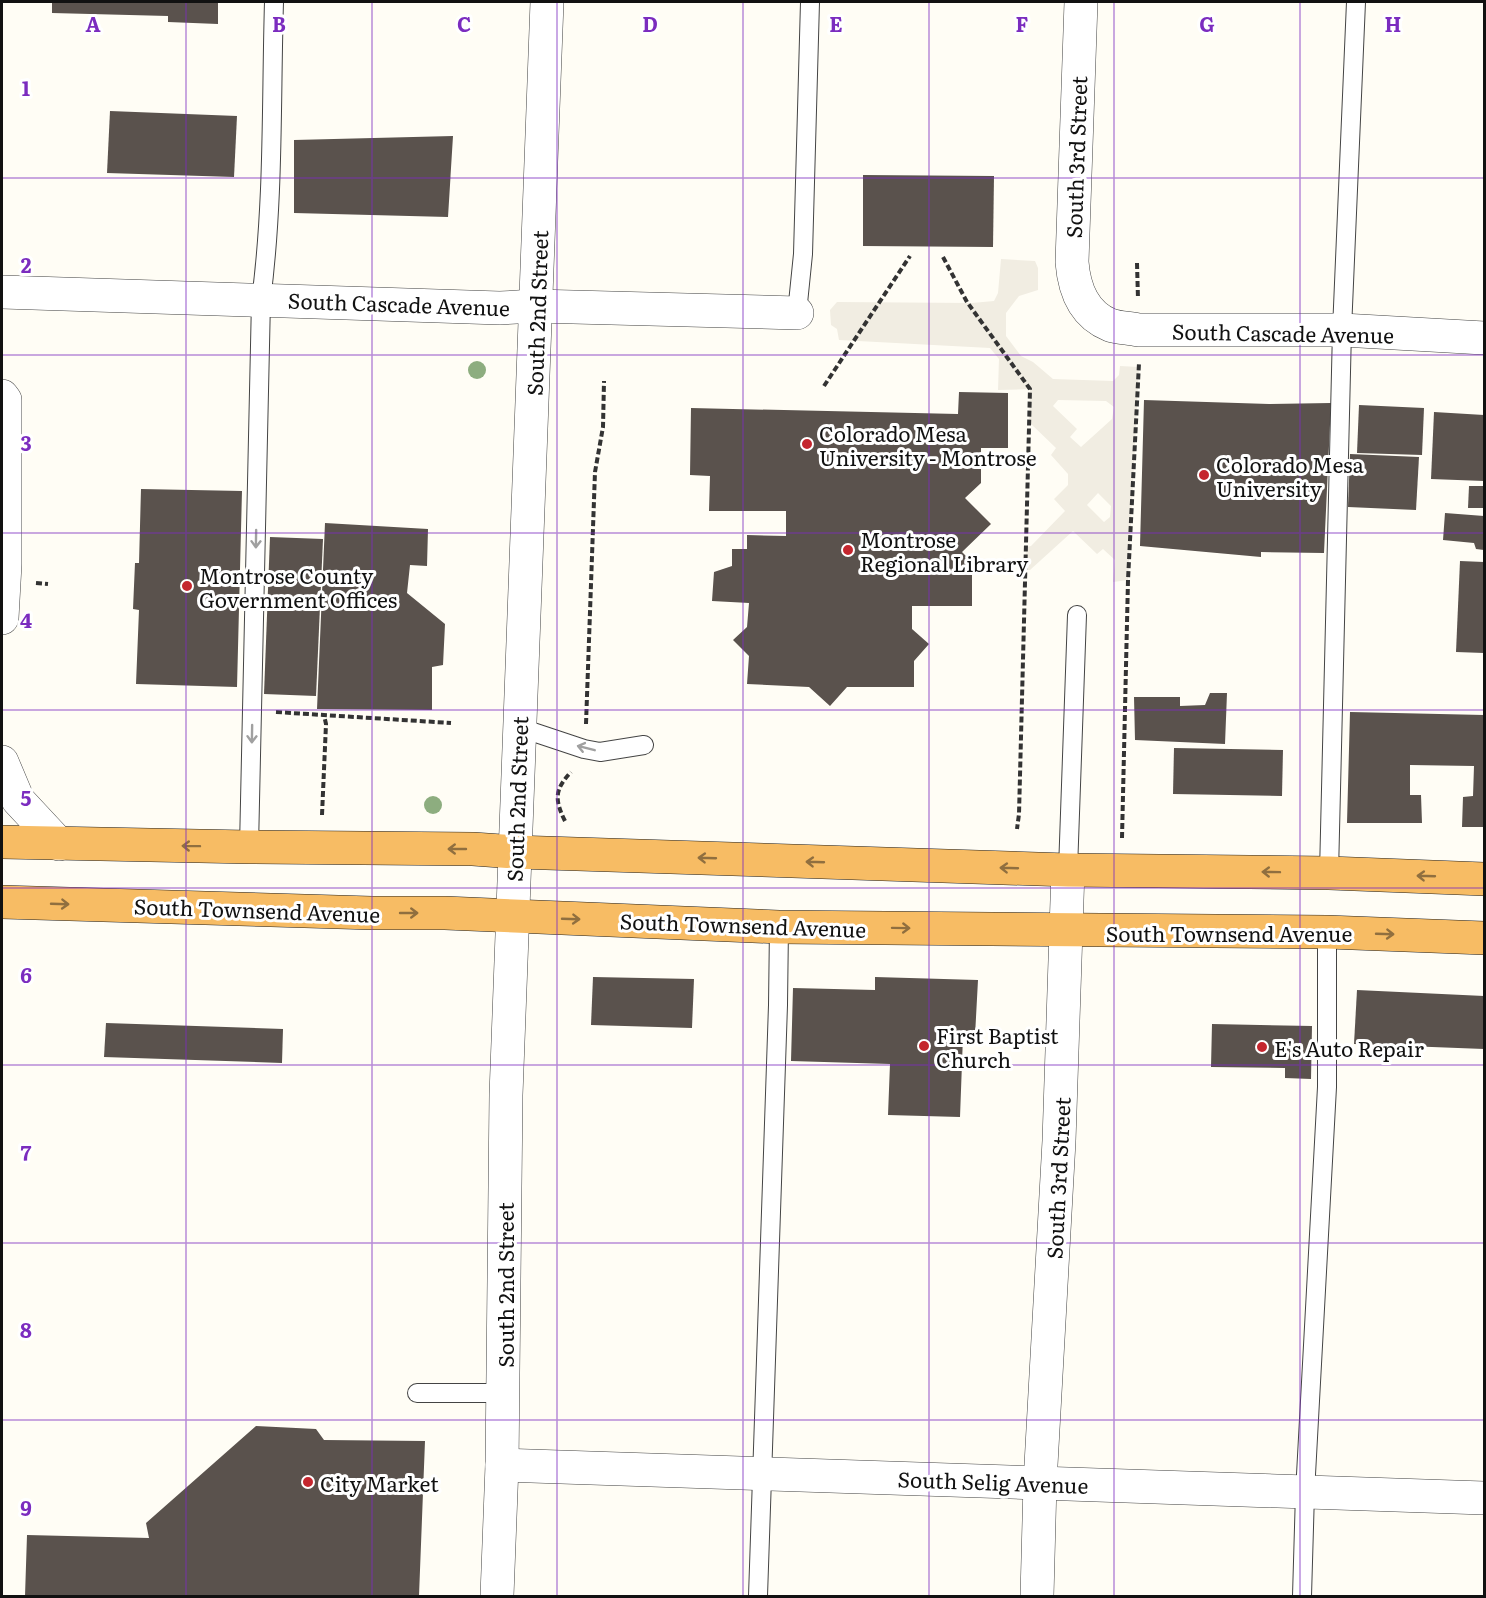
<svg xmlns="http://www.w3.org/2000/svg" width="1486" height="1598" font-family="Literata,serif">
	<rect width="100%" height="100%" fill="#fffdf5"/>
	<path fill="#f1ede2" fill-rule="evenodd" d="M1001,259l34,2 3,7v22l-19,6 -13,17v23l15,20 12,6 20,17 60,2 6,-6 1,-9 19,1 -11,213 -15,2 2,-22 -12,-11 -6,5 -24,-23 -43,39h-5l1,-23 5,-1 34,-35 -11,-12 14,-14v-11l-17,-19 5,-7 -27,-26 1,-33 -32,1 1,-31 -9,-11 -151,-8 -2,-11 -6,-4 -1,-15 7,-8 135,1 22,-2 4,-8zM1058,400l48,1 8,6 -2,12 -31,28 -11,-10 7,-8 -24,-23zM1098,493l13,13 -1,11 -6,5 -17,-17z"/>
	<g fill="#5a524d">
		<path d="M52,2h166v22l-50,-2v-6l-116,-3z"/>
		<path d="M110,111l127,5 -3,61 -127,-4z"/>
		<path d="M453,136l-5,81 -154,-4v-73z"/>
		<path d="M863,175l131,1 -1,71 -130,-1z"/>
		<path d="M959,392l49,1v55h-27v35l-16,15 26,26 -29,28 10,10v44h-60v23l17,15 -15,17v26h-67l-17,19 -21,-19 -62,-3 2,-28 -16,-16 14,-13 2,-24 -37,-2 2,-29 18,-6v-17h15v-14l39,1v-25h-77l1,-35 -20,-1 1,-67 267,6z"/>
		<path d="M1144,400l125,4 62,-1 -7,150 -63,-1v5l-121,-11z"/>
		<path d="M1359,405l65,3 -2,47 -65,-2z"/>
		<path d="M1434,412l50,3v66l-53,-2z"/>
		<path d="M1350,454l69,3 -3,53 -68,-3z"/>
		<path d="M1469,486h15v22h-16z"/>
		<path d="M141,489l101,2 -5,196 -101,-3 3,-74 -6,-1 2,-46h4z"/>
		<path d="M1445,513l39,3v34l-8,-1 -2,-6 -31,-3z"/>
		<path d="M325,523l103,6 -1,37 -17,-1 -3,28 38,31 -2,41 -11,2v43l-115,-1z"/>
		<path d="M270,537l53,2 -7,157 -52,-2z"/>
		<path d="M1460,561l24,1v91l-28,-1z"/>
		<path d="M1210,693h17l-2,51 -90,-4 -1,-43h46v9l25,-1z"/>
		<path d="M1350,712l134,3v112h-22l1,-30 10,-1 1,-30 -64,-1v30h11l1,28h-75z"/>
		<path d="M1174,748l109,2 -1,46 -109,-2z"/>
		<path d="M593,977l101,2 -2,49 -101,-3z"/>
		<path d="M875,977l103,3 -3,56h-12l-3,81 -72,-2 2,-51 -99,-3 2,-73 82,2z"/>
		<path d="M1357,990l127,6v53l-130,-5z"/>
		<path d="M106,1023l177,6 -1,34 -178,-6z"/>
		<path d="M1212,1024l100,2 -1,53 -26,-1v-10l-74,-1z"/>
		<path d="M256,1426l60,3 8,11 101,1 -6,155h-394l2,-61 122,3 -3,-15z"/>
	</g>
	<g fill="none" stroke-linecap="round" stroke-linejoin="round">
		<defs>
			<g id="service">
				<path d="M797,313l6,-59 7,-252"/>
				<path d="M518,727l66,22 16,3 44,-7"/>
				<path d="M249,847l12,-547c13,-99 10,-199 13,-298"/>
				<path d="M1068,870l9,-255"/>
				<path d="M1329,873l13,-543 14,-328"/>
				<path d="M417,1393h86"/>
				<path d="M758,1596l20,-591 1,-78"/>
				<path d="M1302,1596l3,-103 22,-406v-155"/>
			</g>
			<g id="minor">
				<path d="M1081,2l-9,260c2,26 11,52 38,63 8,3 19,3 28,5h204l142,8"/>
				<path d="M2,292l498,16 35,-2 262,7"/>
				<path d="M2,396l3,4v164l-3,54"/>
				<path d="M2,762l16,38 41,44"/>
				<path d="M502,1465l982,33"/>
				<path d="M1037,1596l3,-113 19,-342 9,-271"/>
			</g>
			<path id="tertiary" d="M497,1596l5,-131 4,-370 41,-1093"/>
			<g id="trunk">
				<path d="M2,842l247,5 224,2 42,3 553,18 261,3 155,6"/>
				<path d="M2,902l370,11h73l334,14 548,5 157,6"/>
			</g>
		</defs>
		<use href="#service" stroke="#444" stroke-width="20"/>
		<use href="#minor" stroke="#444" stroke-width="34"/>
		<use href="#tertiary" stroke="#444" stroke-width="34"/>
		<use href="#trunk" stroke="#222" stroke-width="34"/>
		<g stroke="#333" stroke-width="4" stroke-dasharray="6 3" stroke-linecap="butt">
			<path d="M943,257l24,45 63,87 -11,425 -2,15"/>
			<path d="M1137,263l1,36"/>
			<path d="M824,386l86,-130"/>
			<path d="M36,583l12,1"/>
			<path d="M276,712l175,11"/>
			<path d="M586,724l9,-252 8,-45 1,-46"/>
			<path d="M322,815l4,-91 -2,-9"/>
			<path d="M565,821c-11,-22 -10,-32 6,-49"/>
			<path d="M1122,838l6,-258 11,-217"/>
		</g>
		<use href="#service" stroke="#fff" stroke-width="18"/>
		<use href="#minor" stroke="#fff" stroke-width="33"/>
		<use href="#tertiary" stroke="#fff" stroke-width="33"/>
		<use href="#trunk" stroke="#f7bc64" stroke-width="33"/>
	</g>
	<g fill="#8dad7f">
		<circle cx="477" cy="370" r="9"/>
		<circle cx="433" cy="805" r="9"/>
	</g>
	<defs><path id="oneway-shaft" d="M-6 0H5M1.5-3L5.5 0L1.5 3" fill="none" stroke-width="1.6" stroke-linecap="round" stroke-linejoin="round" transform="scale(1.5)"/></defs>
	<g stroke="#a0a0a0">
		<use href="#oneway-shaft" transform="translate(256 539) rotate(91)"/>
		<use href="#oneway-shaft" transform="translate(252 734) rotate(91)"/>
		<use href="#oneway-shaft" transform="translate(586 748) rotate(-166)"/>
	</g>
	<g stroke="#906f3f">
		<use href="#oneway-shaft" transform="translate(191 846) rotate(-179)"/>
		<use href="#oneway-shaft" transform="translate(457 849) rotate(-180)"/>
		<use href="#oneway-shaft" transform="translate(707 858) rotate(-178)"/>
		<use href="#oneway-shaft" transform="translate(815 862) rotate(-178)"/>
		<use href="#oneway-shaft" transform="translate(1009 868) rotate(-178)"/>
		<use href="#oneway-shaft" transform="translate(1271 872) rotate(-179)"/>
		<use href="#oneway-shaft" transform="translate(1426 876) rotate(-178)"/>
		<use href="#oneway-shaft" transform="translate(60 904) rotate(2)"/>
		<use href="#oneway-shaft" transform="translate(409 913)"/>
		<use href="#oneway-shaft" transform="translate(571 919) rotate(2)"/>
		<use href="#oneway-shaft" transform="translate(901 928) rotate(1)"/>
		<use href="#oneway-shaft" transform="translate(1385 934) rotate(2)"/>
	</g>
	<path fill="none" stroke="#7b2cbf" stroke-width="1.5" stroke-opacity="0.55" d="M186,2v1594M372,2v1594M557,2v1594M743,2v1594M929,2v1594M1114,2v1594M1300,2v1594M2,178h1482M2,355h1482M2,533h1482M2,710h1482M2,888h1482M2,1065h1482M2,1243h1482M2,1420h1482"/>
	<g fill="#c4262e" stroke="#fff" stroke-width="2">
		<circle cx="807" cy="444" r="6"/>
		<circle cx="1204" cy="475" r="6"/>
		<circle cx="848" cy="550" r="6"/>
		<circle cx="187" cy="586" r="6"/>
		<circle cx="924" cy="1046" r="6"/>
		<circle cx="1262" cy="1047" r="6"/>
		<circle cx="308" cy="1482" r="6"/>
	</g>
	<g text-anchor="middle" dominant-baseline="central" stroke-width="6" stroke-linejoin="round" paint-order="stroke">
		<g font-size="21" fill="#111" stroke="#fff">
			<text transform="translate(1075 157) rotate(-88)">South 3rd Street</text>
			<text transform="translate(399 303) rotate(2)">South Cascade Avenue</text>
			<text transform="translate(536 313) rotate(-88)">South 2nd Street</text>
			<text transform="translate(1283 332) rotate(1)">South Cascade Avenue</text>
			<text transform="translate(516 799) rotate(-88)">South 2nd Street</text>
			<text transform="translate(257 909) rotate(2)">South Townsend Avenue</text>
			<text transform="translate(743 924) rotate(2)">South Townsend Avenue</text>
			<text x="1229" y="932">South Townsend Avenue</text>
			<text transform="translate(1057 1178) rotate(-87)">South 3rd Street</text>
			<text transform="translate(504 1285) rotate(-90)">South 2nd Street</text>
			<text transform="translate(993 1481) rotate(2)">South Selig Avenue</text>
		</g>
		<g font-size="21" fill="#111" stroke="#fff" text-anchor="start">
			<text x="819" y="432">Colorado Mesa<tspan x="819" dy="24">University - Montrose</tspan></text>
			<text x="1216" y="463">Colorado Mesa<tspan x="1216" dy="24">University</tspan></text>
			<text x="860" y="538">Montrose<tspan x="860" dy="24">Regional Library</tspan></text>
			<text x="199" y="574">Montrose County<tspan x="199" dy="24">Government Offices</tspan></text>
			<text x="936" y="1034">First Baptist<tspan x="936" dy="24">Church</tspan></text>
			<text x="1274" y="1047">E's Auto Repair</text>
			<text x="320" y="1482">City Market</text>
		</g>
	</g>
	<g font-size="20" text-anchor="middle" font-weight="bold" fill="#7b2cbf" stroke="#fff" stroke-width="6" stroke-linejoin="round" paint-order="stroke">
		<text x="93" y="32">A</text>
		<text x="279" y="32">B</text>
		<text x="464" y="32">C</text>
		<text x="650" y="32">D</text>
		<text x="836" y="32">E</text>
		<text x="1022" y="32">F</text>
		<text x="1207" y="32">G</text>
		<text x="1393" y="32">H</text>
		<text x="26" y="96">1</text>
		<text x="26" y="273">2</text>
		<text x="26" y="451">3</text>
		<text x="26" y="628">4</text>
		<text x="26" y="806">5</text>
		<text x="26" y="983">6</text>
		<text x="26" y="1161">7</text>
		<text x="26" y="1338">8</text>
		<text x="26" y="1516">9</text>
	</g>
	<rect width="1486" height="1598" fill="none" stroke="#111111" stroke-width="6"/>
</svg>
